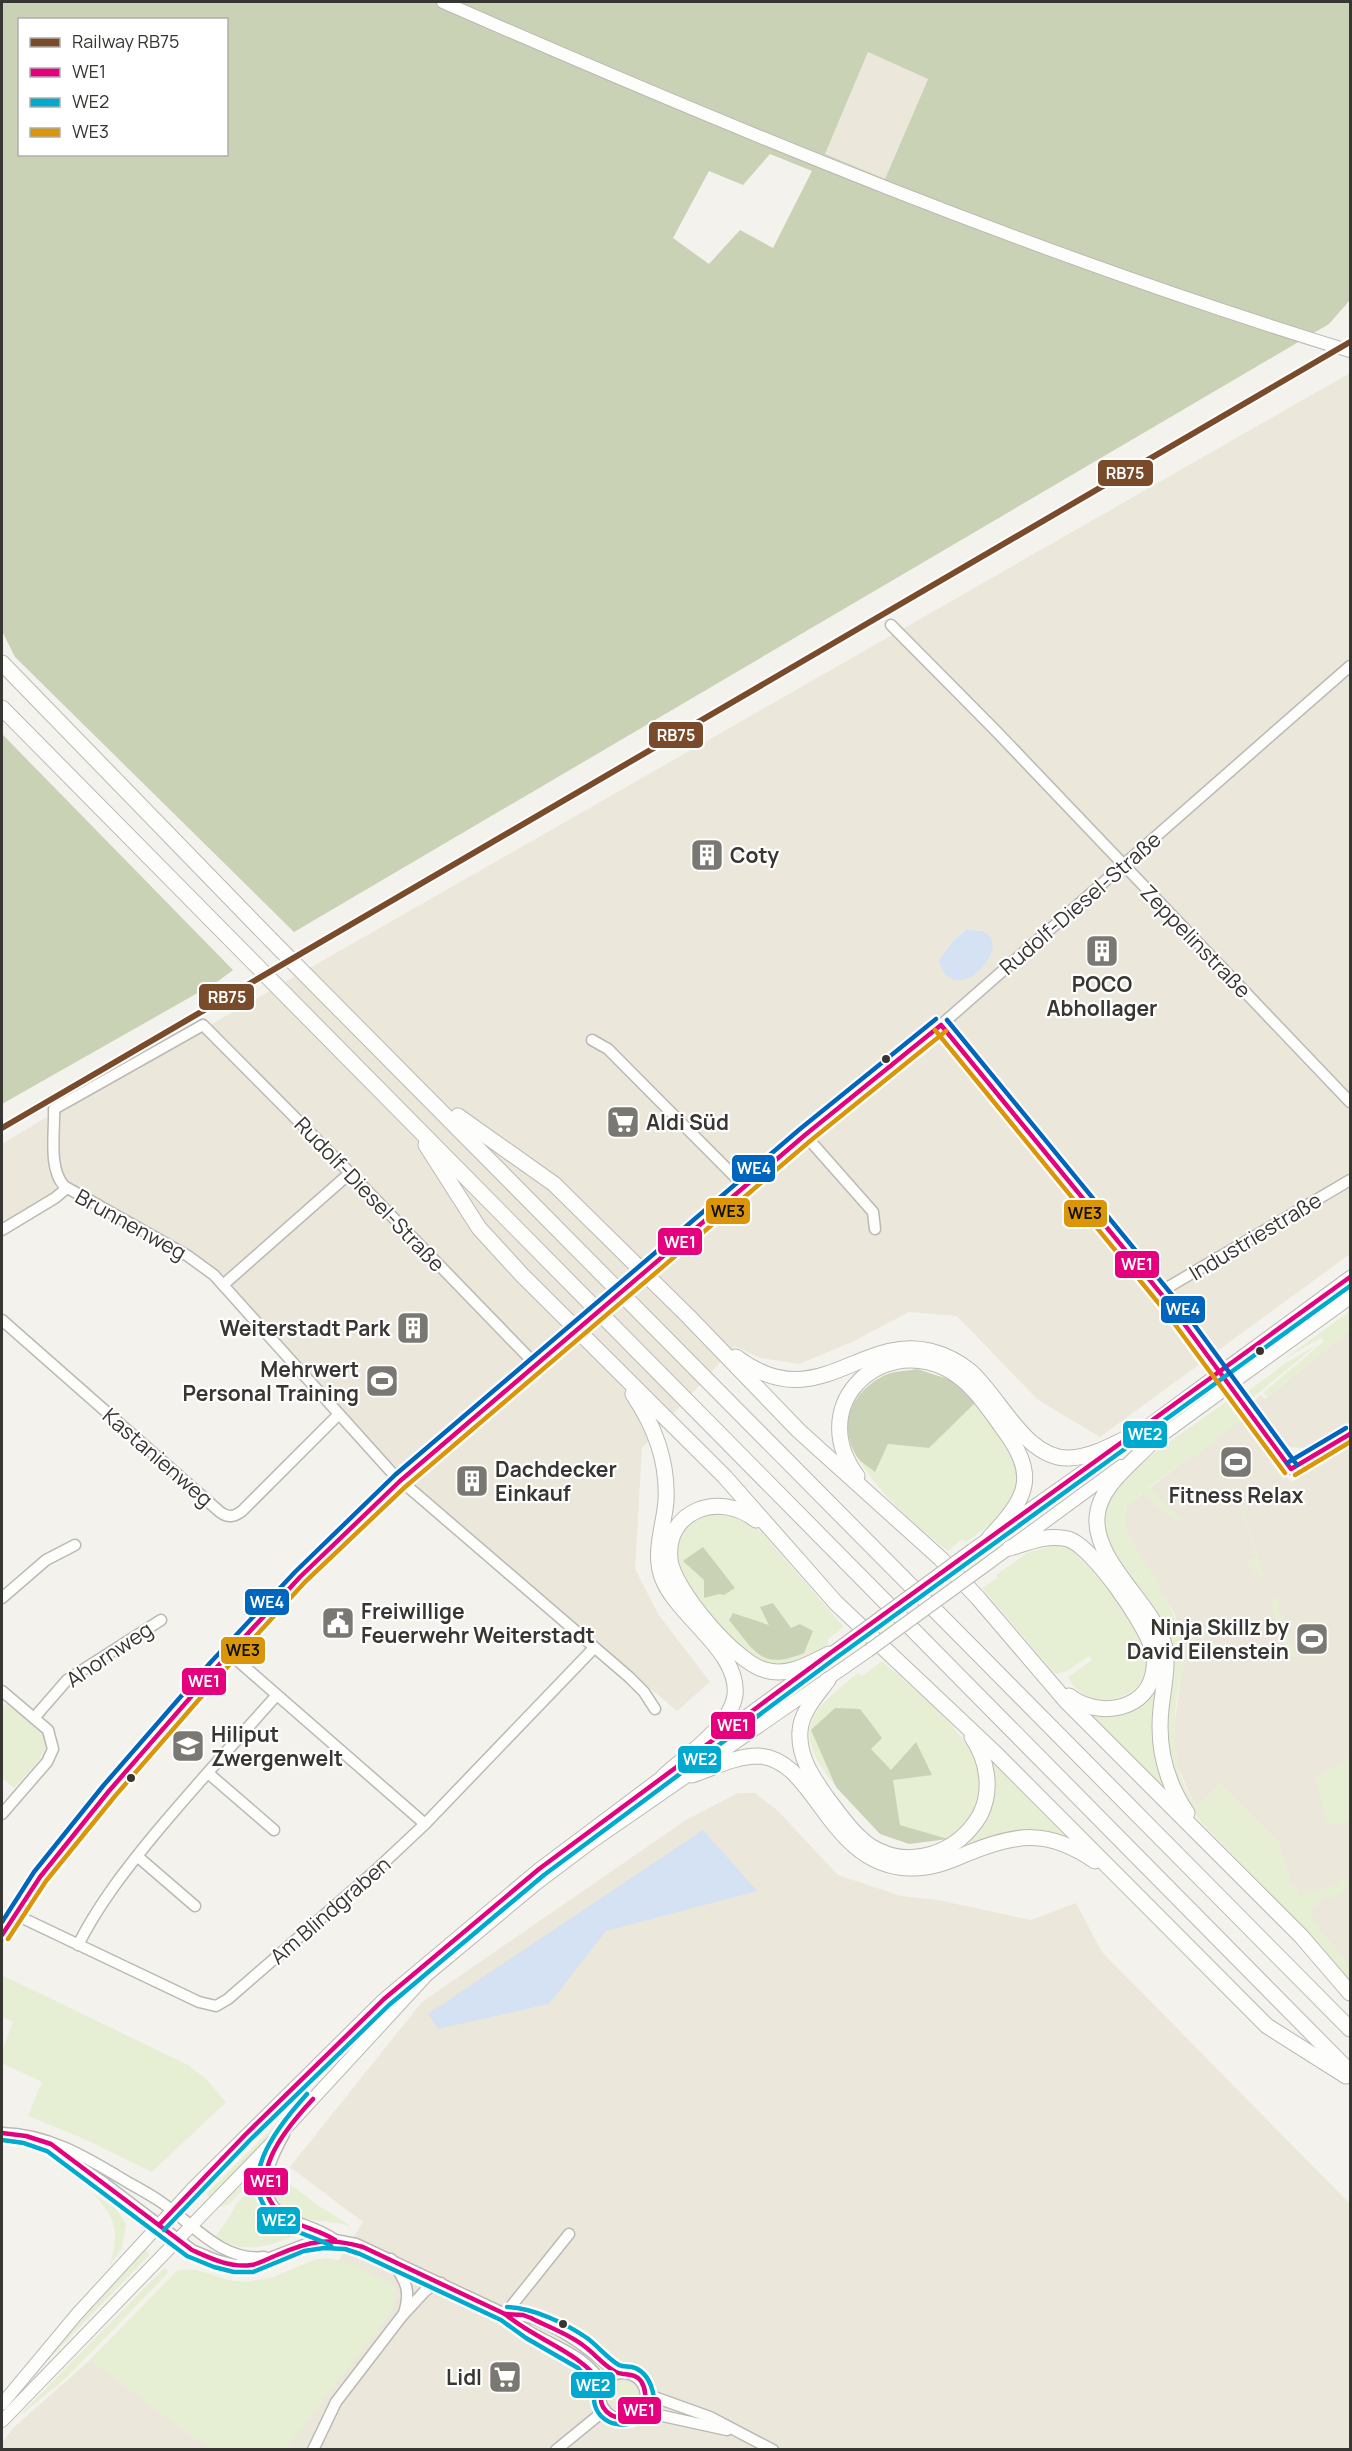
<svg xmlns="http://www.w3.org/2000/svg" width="1352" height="2451" font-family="Manrope,sans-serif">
	<rect width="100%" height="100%" fill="#f4f2ec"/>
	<g fill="#ece7db" fill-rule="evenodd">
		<path d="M868,52l60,26 -43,101 -60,-25z"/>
		<path d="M1350,373v881l-250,183 -62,-37 -81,-84 -48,-4 -57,30 -53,22 -39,-6 -25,-12 -93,102 -7,121 23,45 52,68 -33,29 -288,-245 -161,-181 -163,-106 -5,-10 -2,-31 2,-27zM965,930h12l11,5 5,8 -5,18 -19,17 -15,-38z"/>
		<path d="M47,1117l5,56 4,15 -2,7 -52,31v-82z"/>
		<path d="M1350,1330v92l-45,26 -19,-1 -33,-45 8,-7 4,4z"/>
		<path d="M1244,1417l47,65 59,-35v519l-56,-66 5,-13 -7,1 -13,-45 -59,-59 -23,22 -6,-9 -13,-30 -4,-25 1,-22 9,-66 -9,-40 -47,-78 -3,-11 -1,-10 4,-10 64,-50 2,2z"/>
		<path d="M738,1793h17l22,17 61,65 63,21 37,4 93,20 45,-17 26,49 248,252v245l-1348,1v-7l10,-14 78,-69 87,-89 19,-1 33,11 16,1 27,-4 45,-19 22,1 24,-38 -73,-55 132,-165 264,-182z"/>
	</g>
	<g fill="#e6efd4" fill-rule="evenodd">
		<path d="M1350,1311v19l-83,67 -4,-4 61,-52 -3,-3 -37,21z"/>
		<path d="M1318,1344l-67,55 -5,-6 38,-29z"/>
		<path d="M1230,1399l14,18 -50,40 -2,-2 -44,33 33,30 -4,4 -35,-29 -17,16v16l3,11c21,35 48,69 55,110 4,17 -3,34 -6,50 -5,36 -5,80 20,110l23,-22 59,59 13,45 7,-1v8l40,-10 1,-8 6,2 2,4 -2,6 -14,10 -6,-4 -17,17 5,5 -3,3 39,46v17l-56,-65 -92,-95 -13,-17 -19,-44 -9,-141 -46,-68c-8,-14 -16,-32 -10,-48 12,-32 97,-85 125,-106z"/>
		<path d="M975,1403c22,29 62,69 31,106 -10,13 -27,23 -40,33l-4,-3 -14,12c-34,-26 -67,-56 -90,-92l17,12 13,-27 41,4z"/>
		<path d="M1242,1508l4,1 1,4 -2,3 19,60 -4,1 -12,-13 -1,-4 9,-3z"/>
		<path d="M715,1510l28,7 20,17 81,93 -17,13 2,3c-17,12 -36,25 -58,23 -20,-2 -44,-32 -56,-46 -9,-11 -22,-22 -29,-35 -19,-34 -8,-63 29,-75zM704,1580l16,14 -16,4zM734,1613l36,13 21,2 18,10 -5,15z"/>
		<path d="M1054,1545c13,2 23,5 33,15 15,15 65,87 61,106 -8,38 -63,48 -80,11l24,-17 -3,-4 -22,15 -12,3 -73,-86 15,-10 -1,-3 31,-22z"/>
		<path d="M1280,1596l-3,16 6,2 6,12 -6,4 15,27 -3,1 -7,-5 -7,-23 -8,-5 3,-4 -5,-20z"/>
		<path d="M882,1661c32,29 114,88 97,138 -6,17 -19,28 -31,40l-48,-14 -7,-45 22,-38 -24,28 -20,-21 -60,-19 25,57c-46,-57 -28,-74 22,-114l4,3z"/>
		<path d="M1160,1674l13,124 -86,-85 17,2z"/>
		<path d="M8,1701c11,9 25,17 34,27 17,19 -17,47 -28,60l-12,-10v-70z"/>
		<path d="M1350,1757v64l-16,4 -8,-6 -11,-41z"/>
		<path d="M993,1763l73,73 -3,3 -95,9 -2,-3c24,-28 27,-47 27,-82z"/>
		<path d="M2,1975l186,90 17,13 21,24 -74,70 -70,-34 -54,-22 14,-34 -40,-19v-12l11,-29 -11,-5z"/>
		<path d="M310,2091l2,1 -102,105 -4,-3z"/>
		<path d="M266,2156l2,2 -7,18h-5l-27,28 -8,3 -2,-2z"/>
		<path d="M262,2182l1,11 43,38c-31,13 -60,27 -90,5l14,-20 6,-12 18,-19z"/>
		<path d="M270,2182l21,3 28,21 32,20c-28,-8 -80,-1 -81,-44z"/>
		<path d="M93,2193l23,16 10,15 -4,24 -12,17c10,-36 6,-45 -17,-72z"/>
		<path d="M146,2249l3,6 -103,107 -2,-2z"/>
		<path d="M328,2258l21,5 43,21 4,5 -1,14 -10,18 -100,128h-77l-118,-89 87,-89c22,-7 45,11 67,11 31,1 55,-21 84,-24z"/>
		<path d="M165,2267l3,4 -1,3 -101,104 -49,40z"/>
		<path d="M514,2316l57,29 26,17 -2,3 -11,-8 -72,-38z"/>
		<circle cx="624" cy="2395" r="13"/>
	</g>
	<g fill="#c9d2b4" fill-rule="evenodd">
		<path d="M2,2h1348v298l-21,24 -1035,608 -279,-275 -13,-26zM20,20h206v134h-206zM868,52l60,27 -43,100 -60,-25zM770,154l42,17 -39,77 -33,-18 -31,34 -36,-26 36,-67 34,14z"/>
		<path d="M2,734l231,236 -16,12 -215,122z"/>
		<path d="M917,1369l34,11 24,23 -46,45 -41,-4 -13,28c-5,-5 -14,-9 -18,-15 -20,-33 -5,-66 28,-82 9,-4 22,-4 32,-6z"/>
		<path d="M703,1547l32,41 -11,7 -4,-1 -16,4v-18l-21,-19z"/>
		<path d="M773,1603l18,25 9,-4 13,7 -9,22c-44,18 -49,-2 -75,-33l4,-7 36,12 -9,-18z"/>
		<path d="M835,1708l25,1 22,29 -11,11 20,21 25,-28 16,33 -39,5 7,45 48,14 -39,5 -29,-10 -44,-47 -25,-57z"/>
	</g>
	<g fill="#d4e2f3">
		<path d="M966,930c68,-3 -13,90 -27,30l15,-20z"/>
		<path d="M703,1830l54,61 -151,40 -57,73 -111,25 -10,-15z"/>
	</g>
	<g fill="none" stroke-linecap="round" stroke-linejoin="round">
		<path stroke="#ceccc7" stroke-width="10" stroke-dasharray="10 5" stroke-linecap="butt" d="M572,1334l77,-65"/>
		<defs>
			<g id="minor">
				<path d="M891,625l104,105 355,372"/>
				<path d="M941,1025l230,281 120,163 59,-35"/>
				<path d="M592,1040l16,9 136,137"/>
				<path d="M805,1135l68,77 2,17"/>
				<path d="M2,1230l53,-32 12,-10"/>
				<path d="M654,1265l151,-130 136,-110 409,-359"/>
				<path d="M223,1285l127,-112"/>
				<path d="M1160,1292l190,-112"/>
				<path d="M2,1320l218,192c8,6 14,5 22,-1l96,-96"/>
				<path d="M535,1364l-185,-191 -147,-148 -149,84c1,23 -6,59 10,77l124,70 26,19 179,199 236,203 15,15 11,17"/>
				<path d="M2,1598l44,-38 29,-15"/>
				<path d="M229,1653l196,171"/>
				<path d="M2,1691l46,39 5,19 -6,13 -45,52"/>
				<path d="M34,1718l33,-38 94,-60"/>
				<path d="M208,1773l66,57"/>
				<path d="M137,1856l58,50"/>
				<path d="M14,1914l185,88 17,4 12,-7 147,-128 50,-47 169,-176"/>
				<path d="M2,1935c34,-67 91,-125 141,-182 51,-60 102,-120 157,-176 83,-85 175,-163 267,-239"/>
				<path d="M78,1945c20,-40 48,-76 76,-110 40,-48 81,-93 122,-139"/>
				<path d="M2,2133c48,1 87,26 127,50 11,6 22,12 32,19 31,21 61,60 103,55"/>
				<path d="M284,2134c-15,27 -34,65 5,85 16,7 31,10 46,21"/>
				<path d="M51,2144l19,16 34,23 88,67 24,10 19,5h17l62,-24 21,-1 21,4 149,70c29,29 77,33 98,71"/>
				<path d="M391,2259c13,21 21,29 13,54"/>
				<path d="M505,2314c38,-2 85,35 112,59"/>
				<path d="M505,2314l64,-80"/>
				<circle cx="623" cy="2396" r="23"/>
				<path d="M646,2394l64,23 63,33"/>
				<path d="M640,2411l87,19"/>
				<path d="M313,2450l23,-48 66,-86 22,-24 10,-8 7,-1"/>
				<path d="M556,2450l49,-40"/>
			</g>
			<g id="major">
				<path d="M443,2c297,130 597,254 907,349"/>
				<path d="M1229,1366l121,-89"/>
				<path d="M1238,1379l112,-81"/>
				<path d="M1130,1439l84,-62"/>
				<path d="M1142,1450l82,-60"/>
				<path d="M972,1550l143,-101"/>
				<path d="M986,1565l135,-99"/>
				<path d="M712,1741l142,-104"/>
				<path d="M2,2404l75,-90 117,-127 190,-188 155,-130 132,-99"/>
				<path d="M2,2421l286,-295 139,-151 108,-90 57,-43 276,-191"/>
			</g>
			<g id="highway">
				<path d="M2,663l272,280 1076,1086"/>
				<path d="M2,708l1348,1364"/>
				<path d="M458,1116l96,68 134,132 111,115 142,128 37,39 88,103 235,235 49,57"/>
				<path d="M426,1145l53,83 43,47 203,202 111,126 161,152 270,271 79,50"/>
				<path d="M736,1357c81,61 123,-23 194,-6 15,4 28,10 40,20 30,26 55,88 99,87 24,-1 47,-15 68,-25"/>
				<path d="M633,1394c22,33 35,67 33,107 -2,25 -13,51 -4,76 14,39 78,74 73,118 -4,31 -49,61 -71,81"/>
				<path d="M1149,1445c-19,20 -50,42 -52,72 -3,44 52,84 66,124 7,21 0,46 -2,68 -4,37 5,73 26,104"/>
				<path d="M857,1476c-51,-69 20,-140 88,-108 25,12 41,37 57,59 36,48 27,69 -12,110"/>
				<path d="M756,1520c-36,-29 -91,-10 -86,39 2,29 66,104 95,111 23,7 44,-6 64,-16"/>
				<path d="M1010,1548c19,-6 38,-14 58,-9 24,7 75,82 83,106 3,7 4,16 3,23 -4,43 -56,51 -85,28"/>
				<path d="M828,1680c-11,15 -27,32 -28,51 -2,26 13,47 27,67 13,17 26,36 43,48 40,25 88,7 110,-31 13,-25 7,-56 -8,-78"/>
				<path d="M692,1775c21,-7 43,-19 66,-19 58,2 69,109 151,112 21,1 39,-6 57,-14 51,-21 82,-25 129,7"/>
			</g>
		</defs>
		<use href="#minor" stroke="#bab9b4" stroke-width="13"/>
		<use href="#major" stroke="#bab9b4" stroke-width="14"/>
		<use href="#highway" stroke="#bab9b4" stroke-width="17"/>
		<use href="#minor" stroke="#fdfdfc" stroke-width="10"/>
		<use href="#major" stroke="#fdfdfc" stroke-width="12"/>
		<use href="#highway" stroke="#fdfdfc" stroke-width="15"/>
		<defs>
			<g id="major-bridge">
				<path d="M1214,1377l15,-11"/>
				<path d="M1224,1390l14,-11"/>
				<path d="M854,1637l118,-87"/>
				<path d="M868,1651l118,-86"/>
			</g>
		</defs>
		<use href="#major-bridge" stroke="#bab9b4" stroke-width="14" stroke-linecap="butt"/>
		<use href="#major-bridge" stroke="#fdfdfc" stroke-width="12"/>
		<defs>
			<g id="bus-1">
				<path d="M2,1935l38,-58 69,-86 107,-123 84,-91 100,-96 405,-346 136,-110 230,281 120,163 59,-35"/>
				<path d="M313,2099c-26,28 -75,84 -28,118 15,10 34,13 50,23"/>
				<path d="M2,2133l24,3 25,8 141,106c18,8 38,18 59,15 8,-1 18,-7 26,-10 32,-14 51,-18 86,-8l142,67"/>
				<path d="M159,2225l86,-90 139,-136 155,-130 290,-215 521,-377"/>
				<path d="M505,2314l18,1 8,3c17,9 38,16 53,28 11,8 20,20 32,26 8,4 19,0 25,9 5,8 6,19 1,26 -8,14 -30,15 -39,0 -4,-7 -2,-15 0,-22 -25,-35 -66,-44 -98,-71z"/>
			</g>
			<g id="bus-2">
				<path d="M307,2094c-29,32 -79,92 -26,129 15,11 34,13 50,23"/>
				<path d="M2,2140l22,3 23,8 140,105 27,11 20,5h19l51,-21 20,-3 21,1 15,5 141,66 25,18 52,30 17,19c-2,11 -2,20 6,29 19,20 61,2 51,-27 -3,-10 -9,-19 -20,-22 -5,-1 -9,0 -13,-2 -12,-7 -21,-19 -32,-27 -22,-15 -54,-30 -80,-31"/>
				<path d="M164,2230l86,-90 139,-135 155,-130 289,-215 517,-374"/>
			</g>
			<g id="bus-3">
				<path d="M935,1030l230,281 120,162"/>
				<path d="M1295,1475l55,-33"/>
				<path d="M8,1939l38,-58 69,-85 107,-123 83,-91 100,-95 405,-346 136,-110"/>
			</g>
			<g id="bus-4">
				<path d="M947,1020l230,281 120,164"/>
				<path d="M1287,1463l59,-35"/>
				<path d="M2,1922l32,-50 69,-86 107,-123 85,-91 100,-97 405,-346 136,-110"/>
			</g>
		</defs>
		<use href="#bus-1" stroke="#fff" stroke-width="9"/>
		<use href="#bus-2" stroke="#fff" stroke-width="9"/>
		<use href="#bus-3" stroke="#fff" stroke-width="9"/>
		<use href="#bus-4" stroke="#fff" stroke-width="9"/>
		<use href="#bus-1" stroke="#e5007d" stroke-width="4.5"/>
		<use href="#bus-2" stroke="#00a9ce" stroke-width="4.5"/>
		<use href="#bus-3" stroke="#da9508" stroke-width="4.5"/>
		<use href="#bus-4" stroke="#0065bd" stroke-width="4.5"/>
		<defs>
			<path id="rail-1" d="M2,1128l1348,-786"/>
		</defs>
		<use href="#rail-1" stroke="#fff" stroke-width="10"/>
		<use href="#rail-1" stroke="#7a4b2a" stroke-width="6"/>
	</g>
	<defs>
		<symbol id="building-square" viewBox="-11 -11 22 22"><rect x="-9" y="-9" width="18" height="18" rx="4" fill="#7a7873" stroke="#fff"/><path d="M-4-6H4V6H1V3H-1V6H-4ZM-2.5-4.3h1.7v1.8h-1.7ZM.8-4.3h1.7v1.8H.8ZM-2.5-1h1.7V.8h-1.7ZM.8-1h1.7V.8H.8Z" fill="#fff"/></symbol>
		<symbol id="supermarket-square" viewBox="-11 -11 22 22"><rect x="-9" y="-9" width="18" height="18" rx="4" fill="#7a7873" stroke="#fff"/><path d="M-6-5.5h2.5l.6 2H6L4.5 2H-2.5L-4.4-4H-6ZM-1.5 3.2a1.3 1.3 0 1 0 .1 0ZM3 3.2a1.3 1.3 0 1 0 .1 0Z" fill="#fff"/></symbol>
		<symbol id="stadium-square" viewBox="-11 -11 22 22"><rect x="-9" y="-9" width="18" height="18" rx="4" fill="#7a7873" stroke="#fff"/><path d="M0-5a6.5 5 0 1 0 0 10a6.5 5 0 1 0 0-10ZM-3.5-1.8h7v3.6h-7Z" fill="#fff"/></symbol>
		<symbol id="civic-square" viewBox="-11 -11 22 22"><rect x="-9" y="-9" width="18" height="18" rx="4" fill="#7a7873" stroke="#fff"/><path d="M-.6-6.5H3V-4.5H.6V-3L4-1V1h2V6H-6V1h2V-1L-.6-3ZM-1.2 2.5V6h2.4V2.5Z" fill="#fff"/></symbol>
		<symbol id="school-square" viewBox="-11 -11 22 22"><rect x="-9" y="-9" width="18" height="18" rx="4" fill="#7a7873" stroke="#fff"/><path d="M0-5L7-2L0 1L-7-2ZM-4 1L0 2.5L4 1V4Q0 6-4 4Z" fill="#fff"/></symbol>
	</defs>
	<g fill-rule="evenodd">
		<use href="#building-square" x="688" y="836" width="38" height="38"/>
		<use href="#building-square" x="1083" y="932" width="38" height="38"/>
		<use href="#supermarket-square" x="604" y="1103" width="38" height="38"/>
		<use href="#building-square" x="394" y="1309" width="38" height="38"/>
		<use href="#stadium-square" x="363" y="1362" width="38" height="38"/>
		<use href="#stadium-square" x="1217" y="1443" width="38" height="38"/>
		<use href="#building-square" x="453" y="1462" width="38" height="38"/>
		<use href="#civic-square" x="319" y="1604" width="38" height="38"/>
		<use href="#stadium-square" x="1293" y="1620" width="38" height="38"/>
		<use href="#school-square" x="169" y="1727" width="38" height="38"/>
		<use href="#supermarket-square" x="486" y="2358" width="38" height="38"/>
	</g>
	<g fill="#383632" stroke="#fff" stroke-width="2">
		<circle cx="886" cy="1059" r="5"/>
		<circle cx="1260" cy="1351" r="5"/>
		<circle cx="131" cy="1778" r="5"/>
		<circle cx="563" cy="2324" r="5"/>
	</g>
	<g text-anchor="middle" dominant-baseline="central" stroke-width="4.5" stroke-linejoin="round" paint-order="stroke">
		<g font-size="21" font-weight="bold" fill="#383632" stroke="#fff" text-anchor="start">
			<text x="730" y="855">Coty</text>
			<text x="1102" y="984" text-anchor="middle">POCO<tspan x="1102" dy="24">Abhollager</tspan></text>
			<text x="646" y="1122">Aldi Süd</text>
			<text x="390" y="1328" text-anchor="end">Weiterstadt Park</text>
			<text x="359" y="1369" text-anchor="end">Mehrwert<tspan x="359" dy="24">Personal Training</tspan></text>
			<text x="495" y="1469">Dachdecker<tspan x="495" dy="24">Einkauf</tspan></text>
			<text x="1236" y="1495" text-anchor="middle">Fitness Relax</text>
			<text x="361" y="1611">Freiwillige<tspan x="361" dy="24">Feuerwehr Weiterstadt</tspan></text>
			<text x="1289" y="1627" text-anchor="end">Ninja Skillz by<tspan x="1289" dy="24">David Eilenstein</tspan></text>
			<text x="211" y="1734">Hiliput<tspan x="211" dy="24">Zwergenwelt</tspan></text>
			<text x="482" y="2377" text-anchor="end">Lidl</text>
		</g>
		<g font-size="21" fill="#383632" stroke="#fff">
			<text transform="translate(1080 903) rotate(-41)">Rudolf-Diesel-Straße</text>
			<text transform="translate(1196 941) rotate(46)">Zeppelinstraße</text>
			<text transform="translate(370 1194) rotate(46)">Rudolf-Diesel-Straße</text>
			<text transform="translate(131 1224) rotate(29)">Brunnenweg</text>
			<text transform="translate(1255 1236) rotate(-31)">Industriestraße</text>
			<text transform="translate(158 1457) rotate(41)">Kastanienweg</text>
			<text transform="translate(109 1654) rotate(-34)">Ahornweg</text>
			<text transform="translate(330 1910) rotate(-41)">Am Blindgraben</text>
		</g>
	</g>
	<g stroke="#fff" stroke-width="2">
		<rect x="1097" y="459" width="57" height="28" rx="6" fill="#7a4b2a"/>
		<rect x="648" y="721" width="56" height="28" rx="6" fill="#7a4b2a"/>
		<rect x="198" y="983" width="57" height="28" rx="6" fill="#7a4b2a"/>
		<rect x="731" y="1154" width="45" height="29" rx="6" fill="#0065bd"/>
		<rect x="705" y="1197" width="46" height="28" rx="6" fill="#da9508"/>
		<rect x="1063" y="1199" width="45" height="29" rx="6" fill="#da9508"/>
		<rect x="657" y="1227" width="46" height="29" rx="6" fill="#e5007d"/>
		<rect x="1114" y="1250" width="46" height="29" rx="6" fill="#e5007d"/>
		<rect x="1160" y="1295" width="46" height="29" rx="6" fill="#0065bd"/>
		<rect x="1122" y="1420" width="46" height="29" rx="6" fill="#00a9ce"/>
		<rect x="244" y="1588" width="46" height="28" rx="6" fill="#0065bd"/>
		<rect x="220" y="1636" width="46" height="29" rx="6" fill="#da9508"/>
		<rect x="181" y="1667" width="46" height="29" rx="6" fill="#e5007d"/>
		<rect x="710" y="1711" width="46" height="29" rx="6" fill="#e5007d"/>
		<rect x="677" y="1745" width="45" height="29" rx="6" fill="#00a9ce"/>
		<rect x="243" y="2167" width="46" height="29" rx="6" fill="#e5007d"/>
		<rect x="256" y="2206" width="45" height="29" rx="6" fill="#00a9ce"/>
		<rect x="570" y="2371" width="46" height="28" rx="6" fill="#00a9ce"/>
		<rect x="617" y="2396" width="45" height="29" rx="6" fill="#e5007d"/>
	</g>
	<g font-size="16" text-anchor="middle" font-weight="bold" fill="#fff">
		<text x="1125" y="479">RB75</text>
		<text x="676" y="741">RB75</text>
		<text x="227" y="1003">RB75</text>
		<text x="754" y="1174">WE4</text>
		<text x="680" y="1248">WE1</text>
		<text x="1137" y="1270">WE1</text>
		<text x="1183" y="1315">WE4</text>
		<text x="1145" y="1440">WE2</text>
		<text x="267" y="1608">WE4</text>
		<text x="204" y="1687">WE1</text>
		<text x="733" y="1731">WE1</text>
		<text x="700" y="1765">WE2</text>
		<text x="266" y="2187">WE1</text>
		<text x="279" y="2226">WE2</text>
		<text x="593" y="2391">WE2</text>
		<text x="639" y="2416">WE1</text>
	</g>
	<g font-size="16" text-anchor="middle" font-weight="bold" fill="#111">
		<text x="728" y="1217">WE3</text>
		<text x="1085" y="1219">WE3</text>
		<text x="243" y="1656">WE3</text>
	</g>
	<rect width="1352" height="2451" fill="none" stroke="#383632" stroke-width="6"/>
	<rect x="18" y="18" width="210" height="138" fill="#ffffff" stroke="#afafad" stroke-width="1.5"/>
	<rect x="30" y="38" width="30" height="9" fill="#7a4b2a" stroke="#afafad" stroke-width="1.5"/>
	<text x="72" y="48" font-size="18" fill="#383632">Railway RB75</text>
	<rect x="30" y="68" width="30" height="9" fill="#e5007d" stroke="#afafad" stroke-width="1.5"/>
	<text x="72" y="78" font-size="18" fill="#383632">WE1</text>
	<rect x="30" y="98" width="30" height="9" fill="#00a9ce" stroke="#afafad" stroke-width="1.5"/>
	<text x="72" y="108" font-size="18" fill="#383632">WE2</text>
	<rect x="30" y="128" width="30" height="9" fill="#da9508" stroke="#afafad" stroke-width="1.5"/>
	<text x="72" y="138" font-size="18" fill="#383632">WE3</text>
</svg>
